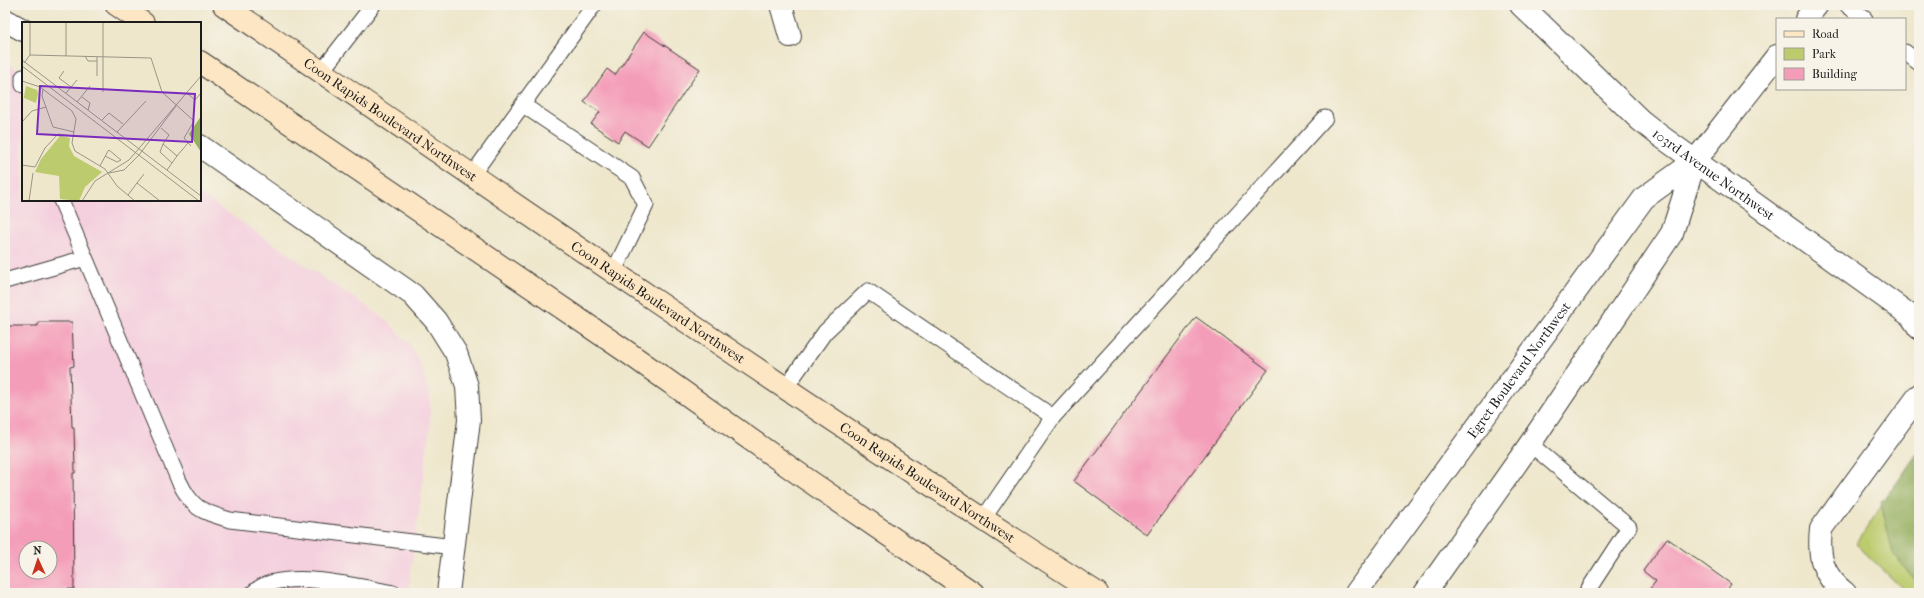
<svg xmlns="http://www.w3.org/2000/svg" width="1924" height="598" font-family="'IM FELL French Canon',serif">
	<rect width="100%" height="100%" fill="#f7f3e8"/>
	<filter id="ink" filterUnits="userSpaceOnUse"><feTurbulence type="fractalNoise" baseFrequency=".025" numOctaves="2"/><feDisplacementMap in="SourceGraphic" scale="8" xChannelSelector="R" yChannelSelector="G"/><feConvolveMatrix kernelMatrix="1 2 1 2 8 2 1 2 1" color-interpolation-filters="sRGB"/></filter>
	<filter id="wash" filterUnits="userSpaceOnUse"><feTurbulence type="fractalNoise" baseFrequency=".012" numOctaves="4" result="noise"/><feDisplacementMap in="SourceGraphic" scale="16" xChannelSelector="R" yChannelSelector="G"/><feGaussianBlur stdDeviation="0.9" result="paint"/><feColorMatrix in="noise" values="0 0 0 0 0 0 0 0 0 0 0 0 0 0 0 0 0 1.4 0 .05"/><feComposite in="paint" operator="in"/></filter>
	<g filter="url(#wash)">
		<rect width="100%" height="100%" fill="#eee7cc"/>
		<path fill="#f4cfde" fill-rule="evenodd" d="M5,61l18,11v128h177v-6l188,127 23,25 10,20 9,32v30l-22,165h-403zM26,548h24v24h-24z"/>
		<path fill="#bccb6d" stroke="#6c7444" d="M1919,450v143h-12l-51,-49z"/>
		<path fill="#95af60" stroke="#58663e" d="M1919,454v132l-26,-32 -12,-51z"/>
		<g id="blocks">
			<g fill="#f49db9" fill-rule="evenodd">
				<path d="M644,32l56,37 -52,77 -23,-15 -7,11 -27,-18 9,-12 -16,-10 23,-33 8,6z"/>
				<path d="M1196,317l72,53 -121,165 -73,-54z"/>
				<path d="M38,322h34l2,44 -4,1 2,60h2l1,46h-2l1,116h-12l1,4h-58v-267h33zM26,548h24v24h-24z"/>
				<path d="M1667,538l64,46 -6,9h-78l9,-12 -13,-10z"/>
			</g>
		</g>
	</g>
	<g filter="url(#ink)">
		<use href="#blocks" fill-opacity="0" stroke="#3c3a36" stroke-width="1"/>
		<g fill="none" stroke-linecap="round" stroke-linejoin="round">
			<defs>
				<g id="service">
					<path d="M1847,5l18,14"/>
					<path d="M1905,52l14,11"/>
					<path d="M321,72l52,-67"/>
					<path d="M23,77v8"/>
					<path d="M523,105l109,73 14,27 -32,66"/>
					<path d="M472,175l122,-170"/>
					<path d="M61,200l118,281c14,29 22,30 51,39l224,27"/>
					<path d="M5,281l80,-23"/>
					<path d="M786,387l39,-55 43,-41 185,126"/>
					<path d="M1530,444l99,83 -43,66"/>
					<path d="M983,519l70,-102 272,-299"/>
					<path d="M253,593c26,-27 106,-6 140,0"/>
				</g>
				<g id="minor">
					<path d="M781,5l9,31"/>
					<path id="s1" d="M1521,5l119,115 19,15 252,181 8,12"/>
					<path d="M5,20l18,10"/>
					<path d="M200,146l213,149 23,26 20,32 11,33 2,34 -21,173"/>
					<path d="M1845,593c-23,-18 -27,-36 -24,-64l98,-134"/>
				</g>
				<g id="tertiary">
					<path d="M1806,19l11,-14"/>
					<path id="s2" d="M1356,593l288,-395 51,-37 82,-105"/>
					<path d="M1425,593l105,-149 142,-211 23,-72"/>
				</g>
				<g id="secondary">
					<path d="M117,5l26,18"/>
					<path id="s3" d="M224,5c289,199 578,398 873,588"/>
					<path d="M200,62l427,290 175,124 171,117"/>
				</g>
			</defs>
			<use href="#service" stroke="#3c3a36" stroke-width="17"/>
			<use href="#minor" stroke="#3c3a36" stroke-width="24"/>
			<use href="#tertiary" stroke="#3c3a36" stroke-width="24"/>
			<use href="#secondary" stroke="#3c3a36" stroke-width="24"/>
			<use href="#service" stroke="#fff" stroke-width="15"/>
			<use href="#minor" stroke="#fff" stroke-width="22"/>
			<use href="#tertiary" stroke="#fff" stroke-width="22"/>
			<use href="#secondary" stroke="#fce6c4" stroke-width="22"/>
		</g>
	</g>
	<g text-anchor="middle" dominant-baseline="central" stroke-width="3" stroke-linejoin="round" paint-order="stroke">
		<g font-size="14" fill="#1c1c1c" stroke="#f7f3e8">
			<text stroke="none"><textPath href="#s3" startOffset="202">Coon Rapids Boulevard Northwest</textPath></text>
			<text stroke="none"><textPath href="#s1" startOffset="257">103rd Avenue Northwest</textPath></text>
			<text stroke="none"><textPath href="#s3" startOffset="526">Coon Rapids Boulevard Northwest</textPath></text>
			<text stroke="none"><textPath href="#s2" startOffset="276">Egret Boulevard Northwest</textPath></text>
			<text stroke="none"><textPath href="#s3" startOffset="850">Coon Rapids Boulevard Northwest</textPath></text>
		</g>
	</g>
	<g transform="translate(22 22)">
		<rect width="179" height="179" fill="#eee7cc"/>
		<path d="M4,64l11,4 1,4 -2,9 -12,-5 -2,9zM38,114l10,2 -1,8 5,10 28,16 -17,15 -6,14 -19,-2 -1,-23 -24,-4 6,-13z" fill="#bccb6d"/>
		<path d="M179,94v36l-12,-18z" fill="#95af60"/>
		<path fill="none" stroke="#9a9686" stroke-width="1" d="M81,0v70M8,33l121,3 11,34 32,29 -10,17 7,8M44,34v-34M63,34l3,5h9M0,38l179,136M2,41l6,-8v-33M0,44l177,135M42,49l-5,7 12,9M75,54v-19M0,59l18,6 32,24 4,8 -4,24 3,8 30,18 12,17 18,15M21,67l-1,7 11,31 21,5M44,71l11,-13M165,71l8,7 6,-7M60,75l8,6 -2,7M55,80l13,-16M80,98l7,-7 14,11M0,100l10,-11 14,-4M139,106l8,7 -6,9 14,12 -10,14M95,110l29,-31M141,122l-3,8 12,11M155,134l11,-13M0,143l13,2 10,-19 13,-14 15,2M78,144l8,-15 1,-1 12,10 -4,2 -12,-6M87,151l15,-3 15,-15 37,-49M122,152l-7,9 23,18M106,173l9,-12M7,179l4,-28M60,179l13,-20 34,-21 72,-84"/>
		<path fill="#7b2cbf" fill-opacity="0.15" stroke="#7b2cbf" stroke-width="2" d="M18,64l155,8 -3,48 -155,-8z"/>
		<rect width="179" height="179" fill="none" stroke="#1c1c1c" stroke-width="2"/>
	</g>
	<rect width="1924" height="598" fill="none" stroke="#f7f3e8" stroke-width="20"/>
	<rect x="1776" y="18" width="130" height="72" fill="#f7f3e8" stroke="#9f9d96"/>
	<rect x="1784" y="31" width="20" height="6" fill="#fce6c4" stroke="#9f9d96"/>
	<text x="1812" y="38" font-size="12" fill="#1c1c1c">Road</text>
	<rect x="1784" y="48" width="20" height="12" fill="#bccb6d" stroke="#9f9d96"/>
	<text x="1812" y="58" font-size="12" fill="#1c1c1c">Park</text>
	<rect x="1784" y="68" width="20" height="12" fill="#f49db9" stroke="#9f9d96"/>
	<text x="1812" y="78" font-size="12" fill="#1c1c1c">Building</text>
	<g transform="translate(38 560) rotate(357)"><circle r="19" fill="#f7f3e8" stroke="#9f9d96"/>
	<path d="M0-3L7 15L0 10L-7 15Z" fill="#c8321e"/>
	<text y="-6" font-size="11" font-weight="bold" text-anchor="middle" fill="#1c1c1c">N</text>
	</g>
</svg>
